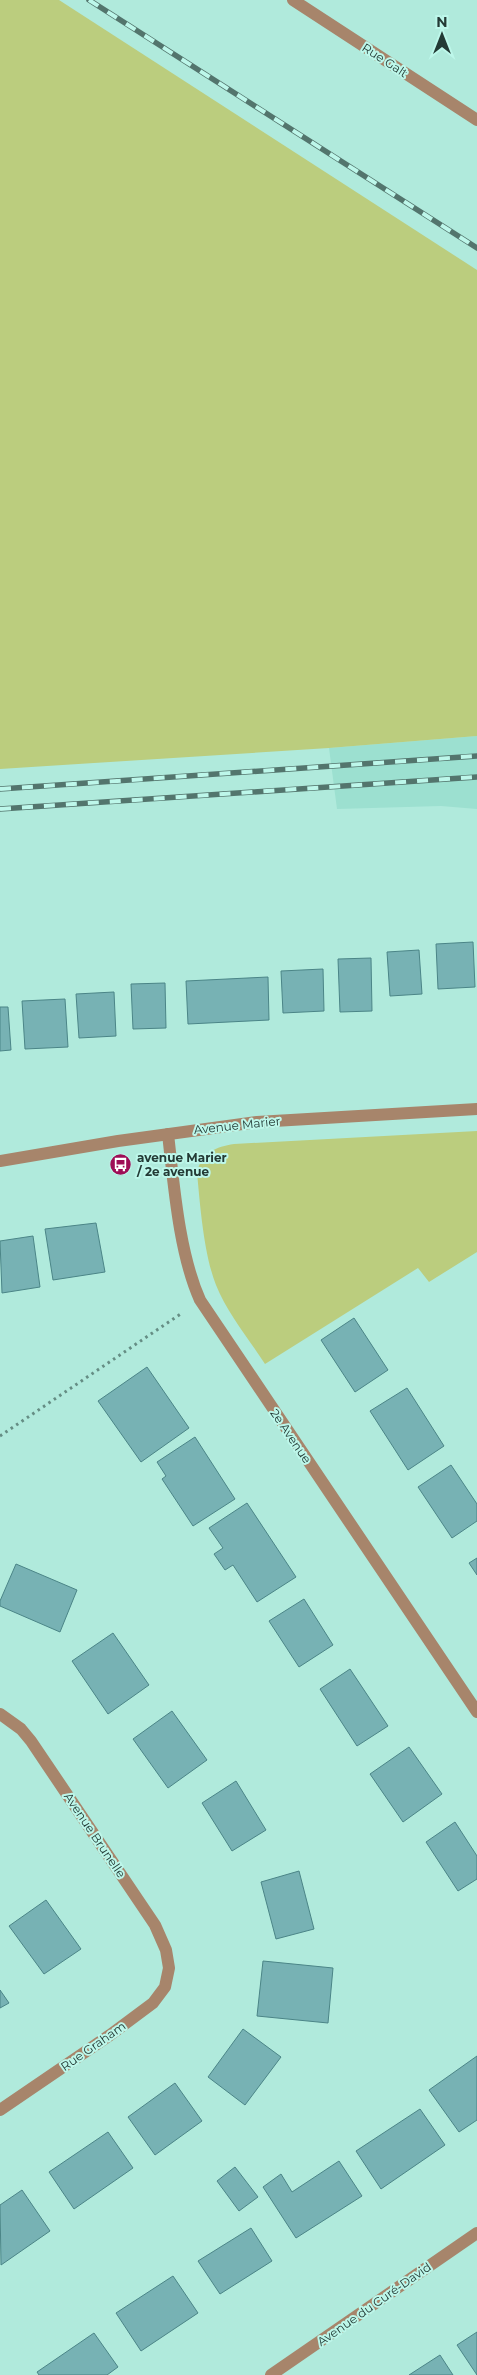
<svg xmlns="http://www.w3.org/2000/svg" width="477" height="2375" font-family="Montserrat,sans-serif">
	<rect width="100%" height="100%" fill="#b0eadc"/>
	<path fill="#9ce0d0" d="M477,736v73l-36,-3 -104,3 -8,-61z"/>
	<g fill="#bbcd7e">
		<path d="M0,0h59l418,270v466l-148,12 -329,21z"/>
		<path d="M477,1131v121l-48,30 -11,-14 -153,96c-16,-25 -38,-51 -49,-79 -12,-30 -16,-80 -19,-113 5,-20 19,-25 37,-28z"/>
	</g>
	<g fill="#77b2b4" stroke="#4b8587">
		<path d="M473,942l2,45 -37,2 -2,-45z"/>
		<path d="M419,950l3,44 -32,2 -3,-44z"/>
		<path d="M371,958l1,53 -32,1 -2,-53z"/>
		<path d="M323,969l1,42 -41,2 -2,-42z"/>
		<path d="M268,977l1,43 -81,4 -2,-43z"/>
		<path d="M165,983l1,45 -33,1 -2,-45z"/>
		<path d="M114,992l2,44 -37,2 -3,-44z"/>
		<path d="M65,999l3,48 -43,2 -3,-48z"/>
		<path d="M0,1007h8l3,43 -11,1z"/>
		<path d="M96,1223l9,49 -52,8 -8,-51z"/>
		<path d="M33,1236l7,51 -38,6 -2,-52z"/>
		<path d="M354,1318l34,52 -33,22 -34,-52z"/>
		<path d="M147,1367l42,61 -48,34 -43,-61z"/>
		<path d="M407,1388l37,58 -36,24 -38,-59z"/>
		<path d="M195,1437l40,62 -42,27 -31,-47 4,-3 -9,-14z"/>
		<path d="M451,1465l26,39v17l-25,17 -34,-51z"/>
		<path d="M247,1503l49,74 -39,25 -24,-37 -8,5 -11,-16 9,-6 -14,-20z"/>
		<path d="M477,1558v17l-8,-12z"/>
		<path d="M16,1564l61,26 -17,42 -60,-26v-5z"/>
		<path d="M304,1599l29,46 -34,22 -30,-46z"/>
		<path d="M113,1633l36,52 -41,29 -36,-53z"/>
		<path d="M350,1669l38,57 -31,20 -37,-57z"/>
		<path d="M172,1711l35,49 -39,28 -35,-49z"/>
		<path d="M409,1747l33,47 -39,28 -33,-48z"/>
		<path d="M236,1781l30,49 -34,21 -30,-48z"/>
		<path d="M455,1822l22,34v23l-19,12 -32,-49z"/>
		<path d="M299,1871l15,58 -38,10 -15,-57z"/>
		<path d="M46,1900l35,49 -37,25 -35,-48z"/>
		<path d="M263,1961l70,7 -5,55 -71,-7z"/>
		<path d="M0,1990l9,13 -9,5z"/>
		<path d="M243,2029l38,28 -36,48 -37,-28z"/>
		<path d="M477,2056v64l-18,12 -30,-42z"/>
		<path d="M175,2083l27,38 -47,34 -27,-38z"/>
		<path d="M420,2109l25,36 -64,44 -25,-38z"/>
		<path d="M108,2132l25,36 -59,41 -25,-37z"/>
		<path d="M339,2161l23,35 -66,42 -33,-51 18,-13 11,18z"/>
		<path d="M235,2167l23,30 -19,14 -22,-30z"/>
		<path d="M22,2190l28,41 -49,34 -1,-60z"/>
		<path d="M251,2228l21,33 -52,33 -22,-33z"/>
		<path d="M173,2276l25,37 -57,38 -25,-38z"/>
		<path d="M477,2332v43l-20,-30z"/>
		<path d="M94,2333l24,34 -11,8h-68l-2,-3z"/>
		<path d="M440,2355l13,20h-44z"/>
	</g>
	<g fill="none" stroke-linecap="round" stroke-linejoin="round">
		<path stroke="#658d84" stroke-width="3" stroke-dasharray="2.5 4" stroke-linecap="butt" d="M0,1436l182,-123"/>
		<g stroke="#a7856b" stroke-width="12">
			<path d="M293,0l184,120"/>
			<path d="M168,1134c6,52 11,119 32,166l277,412"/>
			<path d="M0,1161l118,-20 139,-19 220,-13"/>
			<path d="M0,1714l21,15 10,12 124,184 11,25 3,18 -4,19 -12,16 -43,32 -110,75"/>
			<path d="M271,2375l206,-142"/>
		</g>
		<defs>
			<g id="rail">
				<path d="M89,0l388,248"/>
				<path d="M0,789l477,-33"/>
				<path d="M0,809l477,-32"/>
			</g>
		</defs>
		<use href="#rail" stroke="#53756d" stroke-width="5.5"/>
		<use href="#rail" stroke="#bdf7ea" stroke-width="4" stroke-dasharray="11" stroke-linecap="butt"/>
	</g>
	<defs>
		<symbol id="bus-disc" viewBox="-11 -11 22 22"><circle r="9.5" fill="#9e0c56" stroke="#bdf7ea"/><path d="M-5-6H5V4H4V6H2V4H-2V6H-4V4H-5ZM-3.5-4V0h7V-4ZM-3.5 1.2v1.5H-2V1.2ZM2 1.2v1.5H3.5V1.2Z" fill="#fff"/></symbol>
	</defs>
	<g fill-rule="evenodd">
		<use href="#bus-disc" x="108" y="1152" width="25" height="25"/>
	</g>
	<g text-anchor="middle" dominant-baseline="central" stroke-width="4" stroke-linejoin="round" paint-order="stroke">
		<g font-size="12" fill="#233a35" stroke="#bdf7ea">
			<text transform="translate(385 60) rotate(33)">Rue Galt</text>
			<text transform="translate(237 1125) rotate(-6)">Avenue Marier</text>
			<text transform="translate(291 1436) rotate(56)">2e Avenue</text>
			<text transform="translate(95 1835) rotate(56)">Avenue Brunelle</text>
			<text transform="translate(93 2046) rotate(-35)">Rue Graham</text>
			<text transform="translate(374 2304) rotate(-35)">Avenue du Curé-David</text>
		</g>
		<g font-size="12" font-weight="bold" fill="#233a35" stroke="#bdf7ea" text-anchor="start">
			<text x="137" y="1157">avenue Marier<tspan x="137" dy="14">/ 2e avenue</tspan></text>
		</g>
	</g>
	<g transform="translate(442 35)" stroke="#bdf7ea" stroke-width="4" paint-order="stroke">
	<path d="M0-4L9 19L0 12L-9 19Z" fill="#233a35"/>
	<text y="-8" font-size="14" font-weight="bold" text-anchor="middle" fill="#233a35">N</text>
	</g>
</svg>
